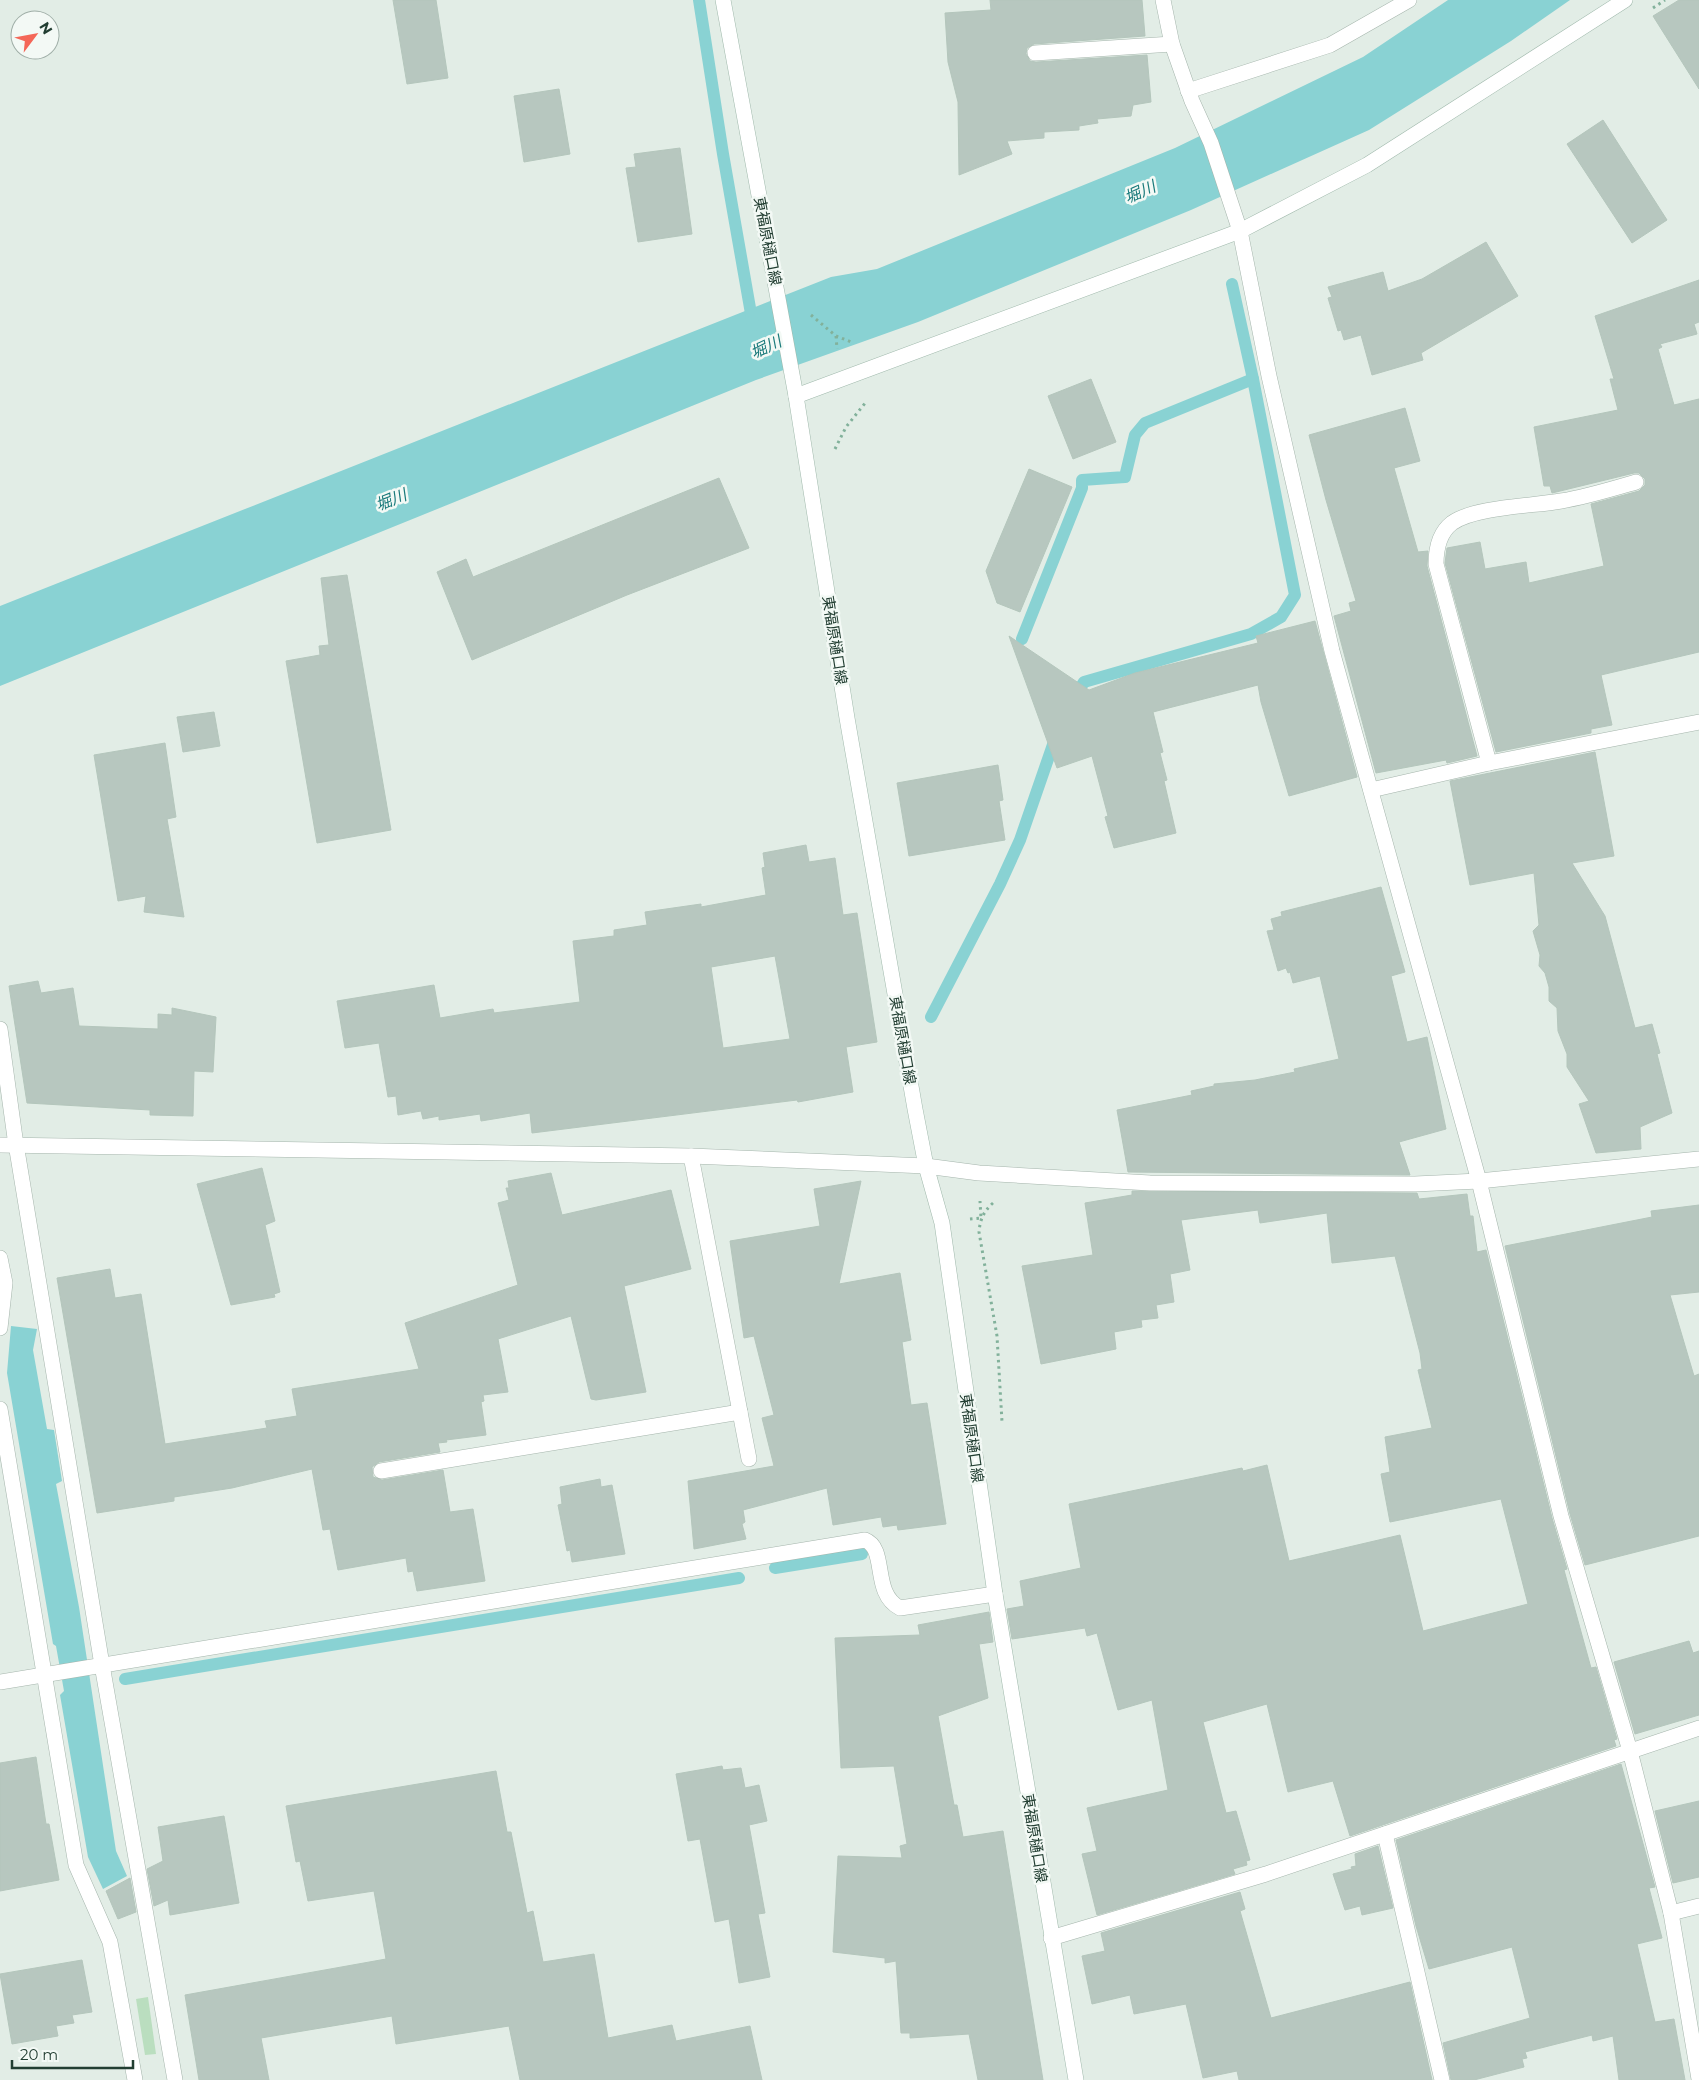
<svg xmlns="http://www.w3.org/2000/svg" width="1699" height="2080" font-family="Montserrat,'Noto Sans JP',sans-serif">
	<rect width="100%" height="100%" fill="#e2ede6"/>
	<path fill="#badebf" d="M148,1997l8,57 -11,1 -9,-56z"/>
	<g fill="#89d2d3">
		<path d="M1448,0h122l-59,41 -142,89 -178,80 -273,112 -162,58 -756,306v-80l831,-329 46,-8 298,-121 188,-91z"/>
		<path d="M11,1326l26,3 -4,21 14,79 7,1 8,51 -6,3 23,123 37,244 11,25 -24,13 -15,-32 -28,-162 4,-4 -8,-45 -3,-2 -46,-271z"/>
	</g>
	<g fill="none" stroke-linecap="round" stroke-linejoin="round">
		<g stroke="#89d2d3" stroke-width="12">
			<path d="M699,0l24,154 30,171"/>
			<path d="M1022,639l60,-151v-8l43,-3 10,-42 10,-12 108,-44"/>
			<path d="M1074,698l10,-16 167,-48 30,-17 14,-22 -42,-216 -21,-95"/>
			<path d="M931,1017l69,-133 20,-44 36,-104"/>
			<path d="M775,1568l87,-14"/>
			<path d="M125,1679l614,-101"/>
		</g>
	</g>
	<g fill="#b7c7bf" stroke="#b4c6bc" fill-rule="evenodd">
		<path d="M393,0h43l12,78 -41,6z"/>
		<path d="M990,0h152l3,36 -111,8 -7,4 -1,6 4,7 6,1 111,-7 4,47 -18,3 -2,11 -34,3 1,4 -19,3v4l-35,2v6l-37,3 5,13 -53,21 -1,-73 -10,-40 -3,-49 46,-3z"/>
		<path d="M1679,0h20v89l-46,-73z"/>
		<path d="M559,89l11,65 -46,8 -10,-66z"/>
		<path d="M1603,120l64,100 -35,23 -65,-99z"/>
		<path d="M680,148l12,86 -54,8 -12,-74 10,-1 -2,-13z"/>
		<path d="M1486,242l32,54 -97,57 2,7 -51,15 -11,-40 -17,5 -3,-10 -3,1 -10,-33 4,-1 -4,-10 55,-15 5,19 34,-12z"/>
		<path d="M1699,280v42l-5,2 3,10 -37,10 2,3 -4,2 16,56 25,-6v253l-98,23 11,50 -21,4v4l-95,19 -51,-189 2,-15 33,-6 5,27 41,-7 3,21 75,-17 -13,-62 48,-13 6,-6v-6l-6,-6h-5l-82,20 -2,-7h-6l-10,-59 84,-17 -8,-31h4l-19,-63z"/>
		<path d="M1091,379l25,63 -43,17 -25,-63z"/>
		<path d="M1405,408l15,53 -26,7 24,84 10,-1 -1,15 50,190 -30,7 -1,-3 -70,13 -42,-157 17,-5 -2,-8 7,-2 -30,-101 -17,-65z"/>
		<path d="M1029,469l43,18 -52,125 -23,-9 -11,-32z"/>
		<path d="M719,478l30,70 -122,47 -155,65 -35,-88 29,-13 7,18z"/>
		<path d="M347,575l44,255 -74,13 -31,-182 34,-6 -1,-9 10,-1 -8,-67z"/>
		<path d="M1315,621l42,156 -68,19 -28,-94 -3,-17 -105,27 10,40 -3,1 7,27 -3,1 12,52 -62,15 -9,-31 3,-1 -16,-60 -35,12 -48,-132 80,54 46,-17 123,-30 -2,-7z"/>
		<path d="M214,712l6,34 -37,6 -6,-35z"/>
		<path d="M165,743l11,74 -9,2 17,98 -40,-5 2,-16 -28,5 -24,-146z"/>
		<path d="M1595,752l19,104 -42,7 33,53 30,112 17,-4 8,29 -3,1 15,59 -32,14 1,22 -45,4 -17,-49 10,-3 -22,-34v-13l-9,-23 -1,-23 -8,-7v-14l-4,-14 -6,-7 1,-11 -7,-24 6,-6 -5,-52 -64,12 -20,-104z"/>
		<path d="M998,765l5,35 -4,1 6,39 -96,16 -12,-73z"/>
		<path d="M806,845l3,17 26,-4 8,57 14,-2 20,129 -31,5 7,45 -55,10 -1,-2 -265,33 -2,-20 -49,8 -1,-7 -41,6v-4l-16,3 -2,-8 -23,4 -2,-19 -8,1 -9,-54 -34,5 -8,-47 97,-16 6,33 53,-9 1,4 86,-11 -7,-61 41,-5v-6l33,-5 -2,-13 56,-8v3l65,-12 -4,-27 3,-1 -2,-14zM775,956l15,83 -67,9 -12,-81z"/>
		<path d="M1381,887l24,85 -14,4 16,66 20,-5 19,92 -47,13 11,33 -282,-3 -11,-62 75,-15 -1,-4 23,-5v-2l41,-4 40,-8 -1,-3 45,-10 -19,-83 -27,7 -3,-11 -2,1 -2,-5 -8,3 -11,-40 7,-1 -3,-11 11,-3 -1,-4z"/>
		<path d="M38,981l3,12 32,-5 6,38 79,3v-15l14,1v-7l44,9 -3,55 -19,-1 -1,45 -43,-1v-5l-123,-7 -18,-117z"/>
		<path d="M262,1168l13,53 -10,4 15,67 -6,2 1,3 -44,8 -34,-121z"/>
		<path d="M551,1173l11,42 109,-25 20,79 -67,17 22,106 -50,8 -5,-1 -20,-83 -73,23 10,53 -25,3 1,6 -3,1 5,33 -40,5 1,2 -9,1 2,9 -61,10 -7,5 1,10 9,3 61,-10 7,42 23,-3 12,72 -68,10 -4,-20 -5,1 -2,-14 -68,12 -8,-41 -7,1 -11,-61 -80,19 -58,9v4l-77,12 -40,-235 53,-9 5,29 26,-4 24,150 102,-16 -2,-7 32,-5 -5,-27 127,-20 -14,-46 113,-38 -20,-82 11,-3 -3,-12h3l-1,-7z"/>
		<path d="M861,1181l-22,103 61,-11 11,67 -9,2 9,63 16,-2 19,121 -48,6 -1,-5 -14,2 -2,-10 -48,8 -6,-37 -84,22 2,12 -3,2 4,15 -52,10 -6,-68 86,-15 -12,-48 12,-3 -20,-79 -10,2 -14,-97 90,-15 -6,-37z"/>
		<path d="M1132,1191l285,2 2,6 48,-5 3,22h3l4,36 9,-2 66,268 15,51 -3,1 27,98 5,-1 21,72 -3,1 2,6 -266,90 -17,-55 -45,11 -21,-88 -64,18 23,91 10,-2 14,49 -4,1 1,4 -14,4 2,5 -138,41 -15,-61 15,-3 -10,-43 81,-18 -16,-90 -34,10 -21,-77 -10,3 -2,-8 -73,11 -5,-30 17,-3 -4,-25 61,-13 -12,-64 173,-36 1,3 24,-6 22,96 111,-26 23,96 105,-27 -27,-105 -111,23 -9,-48 9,-2 -5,-35 47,-9 -14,-58 4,-1 -2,-16 -25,-97 -63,7 -5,-50 -67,10 -2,-13 -77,10 9,50 -20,4 4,28 -18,3 2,13 -17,2 1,7 -28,5 2,17 -75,15 -19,-98 71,-11 -8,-52 47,-8z"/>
		<path d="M1699,1205v87l-29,3 24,81 5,-2v162l-114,29 -15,-51 -65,-268 147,-29 -1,-6z"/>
		<path d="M600,1479l1,8 11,-2 13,69 -53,8 -2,-12 -3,1 -9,-46 4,-1 -2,-17z"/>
		<path d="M989,1612l4,30 -14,2 9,54 -50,18 16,89h3l6,32 40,-6 40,249h-65l-9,-46 -59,4v-5h-9l-5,-72 -11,2v-5l-52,-6 5,-96 64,2 -2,-12 7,-2 -13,-78 -53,2 -6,-130 85,-3 -2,-10z"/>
		<path d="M1689,1641l4,12 6,-2v64l-64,19 -21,-72z"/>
		<path d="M36,1757l10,67h3l10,56 -59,11v-128z"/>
		<path d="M1621,1764l34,123 -6,1 13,50 -25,6 18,78 19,-3 11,61h-66l-6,-44 -20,5 -1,-6 -67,17 2,6 -5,1 2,8 -50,13h-23l-8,-37 87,-25 -18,-71 -83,22 -13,-43 -20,-86z"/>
		<path d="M722,1766l1,4 18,-2 4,20 14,-3 8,36 -18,4 16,88 -7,1 12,63 -31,6 -10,-64 -14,3 -15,-83 -12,2 -12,-67z"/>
		<path d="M496,1771l11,61h4l16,81 6,-2 10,51 51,-8 14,84 64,-13 4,16 74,-15 12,54h-242l-11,-54 -113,18 -4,-28 -131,22 8,42h-70l-14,-85 201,-36 -12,-68 -66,10 -8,-40 -4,1 -10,-56z"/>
		<path d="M1699,1801v76l-26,6 -18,-72z"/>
		<path d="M224,1816l15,87 -69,12 -2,-15 -14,6 -7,-37 16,-8 -5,-34z"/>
		<path d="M1378,1846l15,62 -31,7 -2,-9 -15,4 -12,-36 19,-5 -1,-2 5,-1 -1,-12z"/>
		<path d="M130,1878l6,34 -18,7 -12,-28z"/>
		<path d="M1240,1892l5,17 -5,2 31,107 139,-36 22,98h-193l-2,-9 -34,7 -17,-74 -52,10 -4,-19 -38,9 -10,-48 23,-5 -4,-18z"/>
		<path d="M82,1960l10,52 -20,3 2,8 -18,3 2,10 -46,8 -12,-70z"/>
	</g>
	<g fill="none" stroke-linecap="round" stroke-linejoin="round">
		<defs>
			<g id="lane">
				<path d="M1489,763l-53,-199c0,-15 3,-31 16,-41 22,-16 81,-17 109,-22 25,-4 51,-12 75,-19"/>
				<path d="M1371,790l118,-27 210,-41"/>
				<path d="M1385,1834l57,246"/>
				<path d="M1671,1913l28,-7"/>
			</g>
			<g id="street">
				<path d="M1163,0l9,44 20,57 19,42 29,88 29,145 63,275 147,530 82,335 69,235 41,162 28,166"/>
				<path d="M1035,53l137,-9"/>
				<path d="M1188,91l142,-46 79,-45"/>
				<path d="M0,1029l15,109 87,527 73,415"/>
				<path d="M0,1145l691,11 235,10 53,7 171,10 265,1 64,-3 220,-22"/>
				<path d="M691,1156l58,303"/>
				<path d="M0,1258l5,25 -5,45"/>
				<path d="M0,1409l76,456 34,77 25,138"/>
				<path d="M381,1471l359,-59"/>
				<path d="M0,1682l865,-142c23,9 6,53 35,68l95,-14"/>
				<path d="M1051,1938l215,-64 433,-146"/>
			</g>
			<g id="secondary">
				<path d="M723,0l73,396 51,322 68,391 11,57 16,57 53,371 81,486"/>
				<path d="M796,396l444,-165 127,-66 258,-165"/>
			</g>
		</defs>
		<use href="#lane" stroke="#a5b5ac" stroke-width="16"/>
		<use href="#street" stroke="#a5b5ac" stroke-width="16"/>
		<use href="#secondary" stroke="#a0b9ac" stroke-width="16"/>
		<g stroke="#82b19b" stroke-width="3" stroke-dasharray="2.5 4" stroke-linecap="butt">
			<path d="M1653,8l12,-8"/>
			<path d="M811,315l25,21 18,7"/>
			<path d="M836,336l1,13"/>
			<path d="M835,449l11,-22 20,-25"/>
			<path d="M993,1203c-9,8 -13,16 -14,29l18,104 5,86"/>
			<path d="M970,1219l11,-1 -1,-17"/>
		</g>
		<use href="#lane" stroke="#fff" stroke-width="15"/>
		<use href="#street" stroke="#fff" stroke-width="15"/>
		<use href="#secondary" stroke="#fff" stroke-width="15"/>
	</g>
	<g text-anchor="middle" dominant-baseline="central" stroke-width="5" stroke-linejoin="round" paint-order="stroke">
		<g font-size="15" fill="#223e32" stroke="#f3f9f5">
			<text transform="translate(768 241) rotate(79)">東福原樋口線</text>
			<text transform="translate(835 640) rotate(81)">東福原樋口線</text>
			<text transform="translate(903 1040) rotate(80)">東福原樋口線</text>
			<text transform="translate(972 1438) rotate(82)">東福原樋口線</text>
			<text transform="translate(1035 1838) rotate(81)">東福原樋口線</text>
		</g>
		<g font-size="16" font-style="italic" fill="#1a7a7b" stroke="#f3f9f5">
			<text transform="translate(1140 192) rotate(-24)">堀川</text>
			<text transform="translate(766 347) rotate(-25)">堀川</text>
			<text transform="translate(391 500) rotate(-22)">堀川</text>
		</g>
	</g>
	<g transform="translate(35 35) rotate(58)"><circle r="24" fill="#f3f9f5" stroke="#9faea7"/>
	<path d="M0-4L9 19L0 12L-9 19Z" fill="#f46758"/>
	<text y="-8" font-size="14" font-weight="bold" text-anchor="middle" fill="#223e32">N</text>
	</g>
	<path d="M12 2060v8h121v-8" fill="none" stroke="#223e32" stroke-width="2.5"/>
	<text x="20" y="2060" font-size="15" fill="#223e32" stroke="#f3f9f5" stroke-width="4" paint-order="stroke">20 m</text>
</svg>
